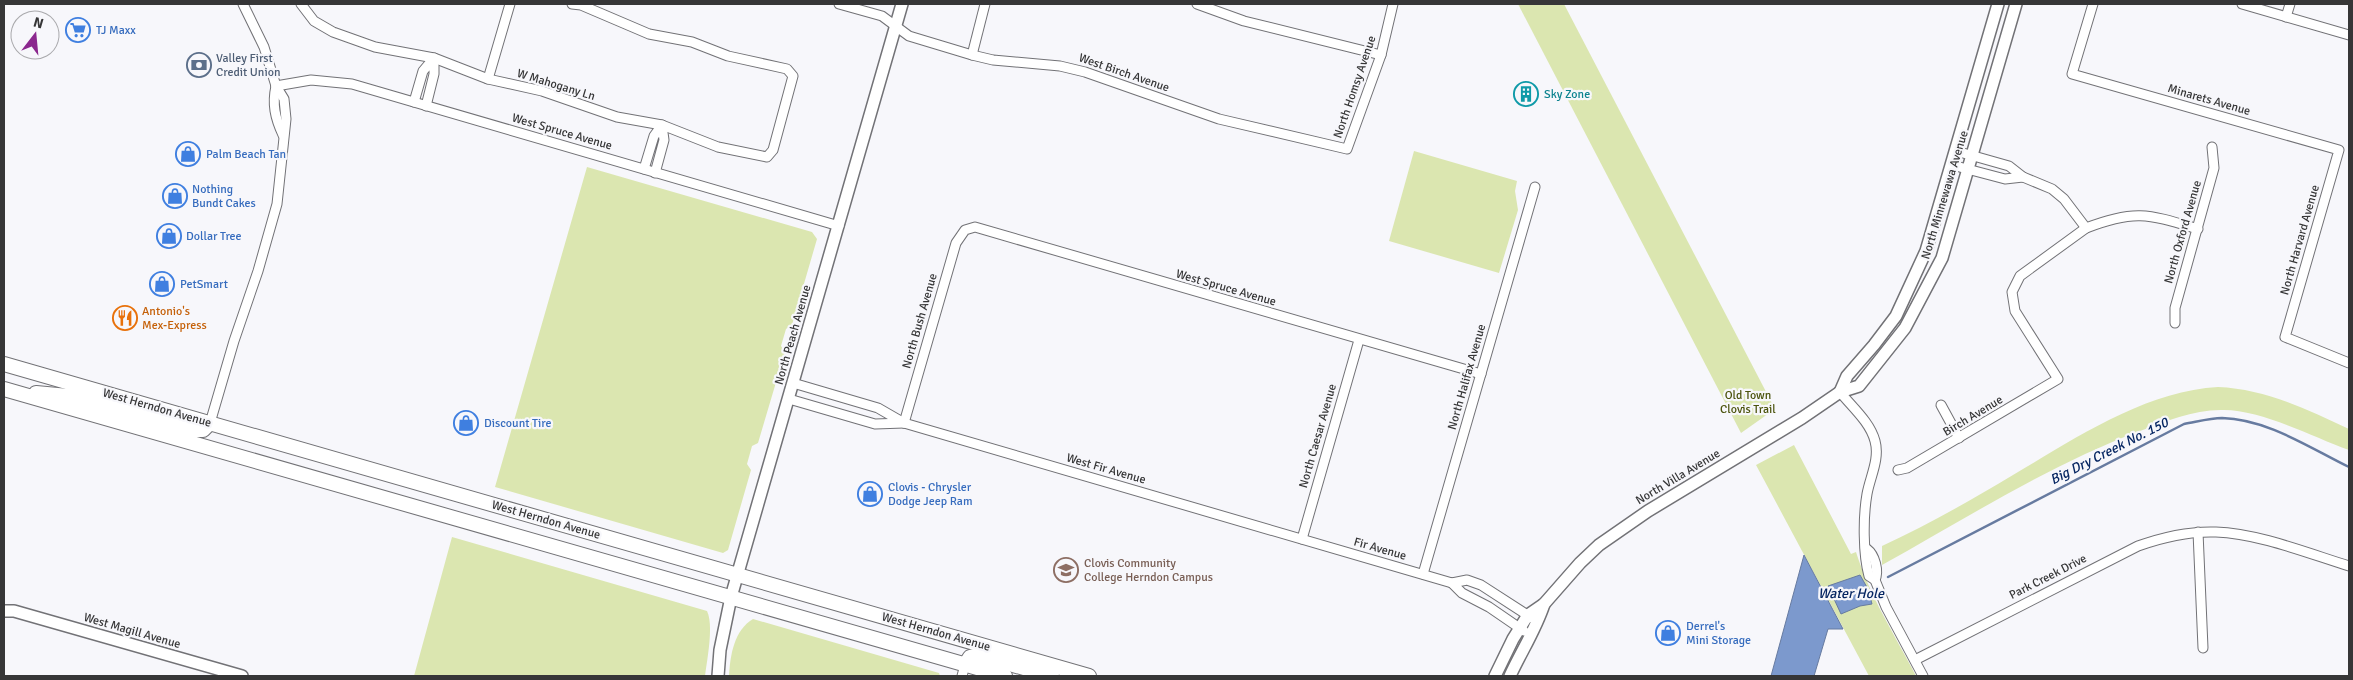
<svg xmlns="http://www.w3.org/2000/svg" width="2353" height="680" font-family="Signika,sans-serif">
	<rect width="100%" height="100%" fill="#f7f7fb"/>
	<g fill="#dbe6b0">
		<path d="M1518,4h46l211,405 -34,24z"/>
		<path d="M1414,151l103,30 -2,10 3,19 -19,63 -110,-32z"/>
		<path d="M587,167l225,65 5,7 -25,86 -6,4 -5,17 4,6 -27,91 -6,3 -5,18 4,6 -23,80 -5,3 -228,-66z"/>
		<path d="M2218,387c47,2 89,22 131,42v21c-36,-13 -87,-40 -125,-40 -29,-1 -58,11 -84,21 -91,34 -173,87 -258,134v-19c45,-21 88,-45 131,-71 61,-36 132,-84 205,-88z"/>
		<path d="M1794,445l57,109 5,-2c14,45 39,83 60,124h-47l-113,-211z"/>
		<path d="M452,537l255,74c7,14 0,49 -2,65h-291z"/>
		<path d="M753,619l186,54 1,3h-211c1,-20 5,-46 24,-57z"/>
	</g>
	<g fill="#7c99cd" stroke="#677ba0">
		<path d="M1804,555l39,74h-15l-14,47h-43z"/>
		<path d="M1860,575l8,14 4,15 -12,2 -19,8 -13,-28z"/>
	</g>
	<g fill="none" stroke-linecap="round" stroke-linejoin="round">
		<path stroke="#677ba0" stroke-width="2.5" d="M1888,577l296,-153c12,-2 26,-6 38,-6 45,1 88,30 127,49"/>
		<defs>
			<g id="street">
				<path d="M301,4l13,17 19,11 42,15 59,11 54,21 54,12 75,26 45,8 56,22 49,10 6,-7 20,-74 -6,-7 -59,-13 -36,-14 -43,-8 -68,-29 -9,-1"/>
				<path d="M839,4l43,12 27,20 63,19 21,5 67,6 25,6 134,47 128,30 34,-94 12,-51"/>
				<path d="M1197,4l47,17 137,34"/>
				<path d="M2093,4l-21,70 267,76 -54,187 64,26"/>
				<path d="M2242,4l107,31"/>
				<path d="M2286,17l4,-13"/>
				<path d="M972,55l13,-51"/>
				<path d="M488,79l22,-75"/>
				<path d="M276,86l35,-6 41,4 487,142"/>
				<path d="M276,86c-4,18 -1,32 7,49"/>
				<path d="M414,102l9,-31 11,-13v16l-8,32"/>
				<path d="M1956,151l53,15 14,11 29,12 12,10 22,29c49,-19 62,-14 112,1"/>
				<path d="M1952,165l53,14 18,-2"/>
				<path d="M644,169l10,-33 8,-11 2,15 -9,33"/>
				<path d="M2175,323v-15l39,-140 -2,-21"/>
				<path d="M793,383l85,25 26,15 548,160 15,-3 14,5 51,33"/>
				<path d="M1840,392c12,15 30,30 35,49 5,18 -5,36 -8,53 -4,23 -4,60 2,82l6,4 11,27 37,69"/>
				<path d="M789,399l86,25 29,-1"/>
				<path d="M1941,405l18,33"/>
				<path d="M210,423l24,-82 24,-70 19,-67 9,-85 -2,-20 -8,-13 -12,-39 -21,-43"/>
				<path d="M904,423l52,-180 9,-13 10,-3 506,147"/>
				<path d="M1898,470l9,-2 151,-89 -43,-68 -3,-19 8,-16 66,-48"/>
				<path d="M2198,532l5,116"/>
				<path d="M1302,539l57,-199"/>
				<path d="M1867,549c8,6 12,22 8,31"/>
				<path d="M1423,574l112,-387"/>
				<path d="M1452,583l10,10 27,14 35,24"/>
				<path d="M1915,660l223,-114c25,-9 51,-15 78,-14 41,1 94,22 133,34"/>
				<path d="M962,676l3,-11"/>
			</g>
			<g id="secondary">
				<path d="M1840,392l7,-16 27,-31 22,-29 30,-65 72,-247"/>
				<path d="M4,611h10l228,65"/>
				<path d="M718,676l2,-26 11,-53 171,-593"/>
				<path d="M1495,676l18,-37 15,-24 16,-11 36,-41 19,-18 49,-34 154,-93 38,-26 19,-6 46,-58 37,-70 74,-254"/>
				<path d="M1510,676c11,-24 26,-47 34,-72"/>
			</g>
			<g id="primary">
				<path d="M4,364l1085,312"/>
				<path d="M4,389l1001,287"/>
				<path d="M36,393l32,3 122,34h13l7,-7"/>
				<path d="M965,665l5,-8 8,-2 74,21"/>
			</g>
		</defs>
		<use href="#street" stroke="#727276" stroke-width="11"/>
		<use href="#secondary" stroke="#727276" stroke-width="14"/>
		<use href="#primary" stroke="#727276" stroke-width="16"/>
		<use href="#street" stroke="#fff" stroke-width="9"/>
		<use href="#secondary" stroke="#fff" stroke-width="11"/>
		<use href="#primary" stroke="#fff" stroke-width="14"/>
	</g>
	<defs>
		<symbol id="supermarket-ring" viewBox="-11 -11 22 22"><circle r="9.5" fill="#f7f7fb" stroke="#3f7fe0" stroke-width="1.5"/><path d="M-6-5.5h2.5l.6 2H6L4.5 2H-2.5L-4.4-4H-6ZM-1.5 3.2a1.3 1.3 0 1 0 .1 0ZM3 3.2a1.3 1.3 0 1 0 .1 0Z" fill="#3f7fe0"/></symbol>
		<symbol id="bank-ring" viewBox="-11 -11 22 22"><circle r="9.5" fill="#f7f7fb" stroke="#5c6f8a" stroke-width="1.5"/><path d="M-6-4H6V4H-6ZM0-2.3a2.3 2.3 0 1 0 0 4.6a2.3 2.3 0 1 0 0-4.6Z" fill="#5c6f8a"/></symbol>
		<symbol id="building-ring" viewBox="-11 -11 22 22"><circle r="9.5" fill="#f7f7fb" stroke="#0f9aa8" stroke-width="1.5"/><path d="M-4-6H4V6H1V3H-1V6H-4ZM-2.5-4.3h1.7v1.8h-1.7ZM.8-4.3h1.7v1.8H.8ZM-2.5-1h1.7V.8h-1.7ZM.8-1h1.7V.8H.8Z" fill="#0f9aa8"/></symbol>
		<symbol id="shop-ring" viewBox="-11 -11 22 22"><circle r="9.5" fill="#f7f7fb" stroke="#3f7fe0" stroke-width="1.5"/><path d="M-5-2.5h2.3a2.7 3.5 0 0 1 5.4 0H5L5.5 6h-11ZM-1.5-2.5h3a1.5 2.3 0 0 0-3 0Z" fill="#3f7fe0"/></symbol>
		<symbol id="restaurant-ring" viewBox="-11 -11 22 22"><circle r="9.5" fill="#f7f7fb" stroke="#e8710a" stroke-width="1.5"/><path d="M-5-6h1v4h1v-4h1v4h1v-4h1v5L-1.5 .5V6h-2V.5L-5-1ZM5-6V6H3V1.5H1.5Q1.5-4 5-6Z" fill="#e8710a"/></symbol>
		<symbol id="university-ring" viewBox="-11 -11 22 22"><circle r="9.5" fill="#f7f7fb" stroke="#8d6e63" stroke-width="1.5"/><path d="M0-5L7-2L0 1L-7-2ZM-4 1L0 2.5L4 1V4Q0 6-4 4Z" fill="#8d6e63"/></symbol>
	</defs>
	<g fill-rule="evenodd">
		<use href="#supermarket-ring" x="64" y="16" width="28" height="28"/>
		<use href="#bank-ring" x="185" y="51" width="28" height="28"/>
		<use href="#building-ring" x="1512" y="80" width="28" height="28"/>
		<use href="#shop-ring" x="174" y="140" width="28" height="28"/>
		<use href="#shop-ring" x="161" y="182" width="28" height="28"/>
		<use href="#shop-ring" x="155" y="222" width="28" height="28"/>
		<use href="#shop-ring" x="148" y="270" width="28" height="28"/>
		<use href="#restaurant-ring" x="111" y="304" width="28" height="28"/>
		<use href="#shop-ring" x="452" y="409" width="28" height="28"/>
		<use href="#shop-ring" x="856" y="480" width="28" height="28"/>
		<use href="#university-ring" x="1052" y="556" width="28" height="28"/>
		<use href="#shop-ring" x="1654" y="619" width="28" height="28"/>
	</g>
	<g text-anchor="middle" dominant-baseline="central" stroke-width="4.5" stroke-linejoin="round" paint-order="stroke">
		<g font-size="12" fill="#366cbe" stroke="#f7f7fb" text-anchor="start">
			<text x="96" y="30">TJ Maxx</text>
			<text x="206" y="154">Palm Beach Tan</text>
			<text x="192" y="189">Nothing<tspan x="192" dy="14">Bundt Cakes</tspan></text>
			<text x="186" y="236">Dollar Tree</text>
			<text x="180" y="284">PetSmart</text>
			<text x="484" y="423">Discount Tire</text>
			<text x="888" y="487">Clovis - Chrysler<tspan x="888" dy="14">Dodge Jeep Ram</tspan></text>
			<text x="1686" y="626">Derrel's<tspan x="1686" dy="14">Mini Storage</tspan></text>
		</g>
		<g font-size="12" fill="#4e5e75" stroke="#f7f7fb" text-anchor="start">
			<text x="216" y="58">Valley First<tspan x="216" dy="14">Credit Union</tspan></text>
		</g>
		<g font-size="12" fill="#363637" stroke="#f7f7fb">
			<text transform="translate(1124 73) rotate(19)">West Birch Avenue</text>
			<text transform="translate(556 85) rotate(17)">W Mahogany Ln</text>
			<text transform="translate(1355 87) rotate(-71)">North Homsy Avenue</text>
			<text transform="translate(2209 100) rotate(16)">Minarets Avenue</text>
			<text transform="translate(562 132) rotate(16)">West Spruce Avenue</text>
			<text transform="translate(1945 195) rotate(-73)">North Minnewawa Avenue</text>
			<text transform="translate(2183 232) rotate(-74)">North Oxford Avenue</text>
			<text transform="translate(2300 240) rotate(-74)">North Harvard Avenue</text>
			<text transform="translate(1226 288) rotate(16)">West Spruce Avenue</text>
			<text transform="translate(920 321) rotate(-74)">North Bush Avenue</text>
			<text transform="translate(793 335) rotate(-74)">North Peach Avenue</text>
			<text transform="translate(1467 377) rotate(-74)">North Halifax Avenue</text>
			<text transform="translate(157 408) rotate(16)">West Herndon Avenue</text>
			<text transform="translate(1973 416) rotate(-31)">Birch Avenue</text>
			<text transform="translate(1318 436) rotate(-74)">North Caesar Avenue</text>
			<text transform="translate(1106 469) rotate(16)">West Fir Avenue</text>
			<text transform="translate(1678 477) rotate(-31)">North Villa Avenue</text>
			<text transform="translate(546 520) rotate(16)">West Herndon Avenue</text>
			<text transform="translate(1380 549) rotate(16)">Fir Avenue</text>
			<text transform="translate(2048 577) rotate(-27)">Park Creek Drive</text>
			<text transform="translate(132 631) rotate(16)">West Magill Avenue</text>
			<text transform="translate(936 632) rotate(16)">West Herndon Avenue</text>
		</g>
		<g font-size="12" fill="#0d838f" stroke="#f7f7fb" text-anchor="start">
			<text x="1544" y="94">Sky Zone</text>
		</g>
		<g font-size="12" fill="#c56008" stroke="#f7f7fb" text-anchor="start">
			<text x="142" y="311">Antonio's<tspan x="142" dy="14">Mex-Express</tspan></text>
		</g>
		<g font-size="12" fill="#4b530c" stroke="#f7f7fb">
			<text x="1748" y="395">Old Town<tspan x="1748" dy="14">Clovis Trail</tspan></text>
		</g>
		<g font-size="12" fill="#785e54" stroke="#f7f7fb" text-anchor="start">
			<text x="1084" y="563">Clovis Community<tspan x="1084" dy="14">College Herndon Campus</tspan></text>
		</g>
		<g font-size="14" font-style="italic" fill="#062662" stroke="#f7f7fb">
			<text transform="translate(2109 451) rotate(-27)">Big Dry Creek No. 150</text>
			<text x="1851" y="593">Water Hole</text>
		</g>
	</g>
	<rect width="2353" height="680" fill="none" stroke="#363637" stroke-width="10"/>
	<g transform="translate(35 35) rotate(16)"><circle r="24" fill="#f7f7fb" stroke="#aaaaad"/>
	<path d="M0-4L9 19L0 12L-9 19Z" fill="#8b278e"/>
	<text y="-8" font-size="14" font-weight="bold" text-anchor="middle" fill="#363637">N</text>
	</g>
</svg>
